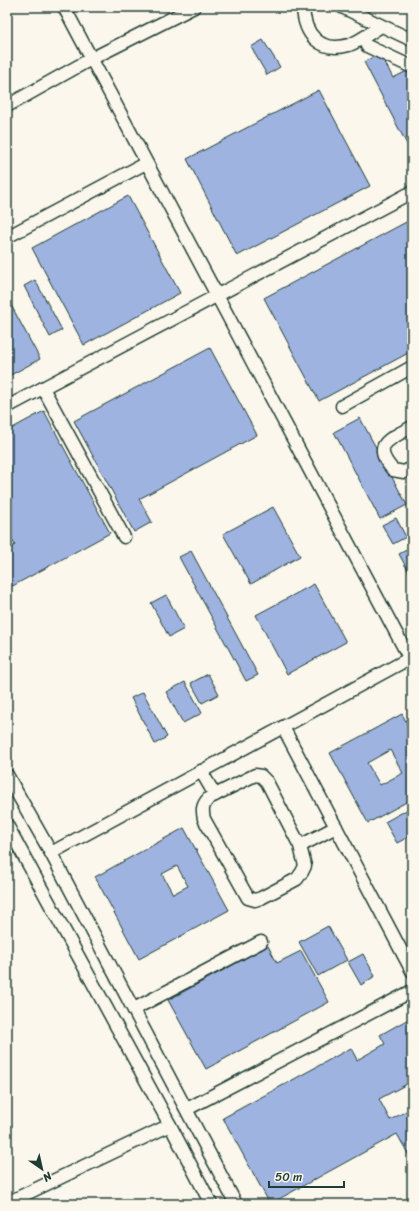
<svg xmlns="http://www.w3.org/2000/svg" width="419" height="1211" font-family="Sriracha,sans-serif">
	<rect width="100%" height="100%" fill="#fbf7ec"/>
	<filter id="ink" filterUnits="userSpaceOnUse"><feTurbulence type="fractalNoise" baseFrequency=".025" numOctaves="2"/><feDisplacementMap in="SourceGraphic" scale="8" xChannelSelector="R" yChannelSelector="G"/><feConvolveMatrix kernelMatrix="1 2 1 2 8 2 1 2 1" color-interpolation-filters="sRGB"/></filter>
	<g filter="url(#ink)">
		<g fill="#9fb3e1" stroke="#1f3d34" fill-rule="evenodd">
			<path d="M263,40l17,27 -13,8 -16,-28z"/>
			<path d="M380,53l13,25 18,-9h1v85l-48,-92z"/>
			<path d="M319,90l51,96 -133,70 -50,-97z"/>
			<path d="M128,196l52,97 -96,52 -52,-97z"/>
			<path d="M410,220l2,3v128l-93,50 -55,-103z"/>
			<path d="M35,280l27,50 -12,7 -26,-51z"/>
			<path d="M11,305l29,54 -33,18v-69z"/>
			<path d="M210,348l47,87 -118,64 13,23 -18,10 -60,-111z"/>
			<path d="M44,411l66,122 -103,56v-39l8,-5 -8,-14v-100z"/>
			<path d="M360,418l47,87 -27,14 -46,-87z"/>
			<path d="M273,507l27,49 -49,28 -28,-50z"/>
			<path d="M396,518l10,19 -13,7 -11,-19z"/>
			<path d="M412,547v31l-13,-24z"/>
			<path d="M191,551l67,124 -12,6 -67,-124z"/>
			<path d="M314,584l32,58 -59,32 -31,-59z"/>
			<path d="M166,595l18,34 -15,8 -18,-34z"/>
			<path d="M208,674l11,20 -17,9 -11,-20z"/>
			<path d="M185,682l17,31 -19,10 -17,-31z"/>
			<path d="M143,692l24,45 -12,7 -24,-46z"/>
			<path d="M402,714l10,19v66l-44,24 -38,-70zM390,750l13,23 -23,12 -13,-22z"/>
			<path d="M412,807v28l-15,8 -12,-21z"/>
			<path d="M184,828l45,82 -90,49 -44,-82zM177,866l11,20 -15,8 -11,-20z"/>
			<path d="M328,926l19,34 -29,16 -19,-34z"/>
			<path d="M268,946l9,17 24,-12 28,51 -123,67 -38,-69z"/>
			<path d="M363,954l12,22 -14,9 -13,-23z"/>
			<path d="M412,1017v77l-5,-10 -28,15 11,21 22,-12v53l-15,-27 -127,70 -47,-86 128,-70 6,12 28,-16 -5,-9z"/>
		</g>
		<g fill="none" stroke-linecap="round" stroke-linejoin="round">
			<defs>
				<g id="minor">
					<path d="M64,7l348,656"/>
					<path d="M303,7c1,28 17,46 46,38 12,-4 22,-13 32,-19"/>
					<path d="M342,7l70,33"/>
					<path d="M367,46l45,21"/>
					<path d="M7,106l84,-47 103,-52"/>
					<path d="M7,237l139,-74"/>
					<path d="M43,388l81,149"/>
					<path d="M342,406l70,-39"/>
					<path d="M7,407l405,-215"/>
					<path d="M412,427c-22,12 -42,17 -19,43l11,2 8,-4"/>
					<path d="M283,727l129,244"/>
					<path d="M201,771l14,24"/>
					<path d="M7,775l44,78 185,351"/>
					<path d="M7,825l163,300 41,79"/>
					<path d="M300,846l5,20 -3,6 -5,7 -36,19 -6,2 -7,-2 -44,-79c-2,-9 -2,-14 5,-21l46,-23 6,1 6,6 33,64 36,-19"/>
					<path d="M51,853l361,-196"/>
					<path d="M134,1009l127,-67"/>
					<path d="M187,1109l225,-118"/>
					<path d="M7,1203l163,-78"/>
				</g>
			</defs>
			<use href="#minor" stroke="#1f3d34" stroke-width="15"/>
			<use href="#minor" stroke="#fbf7ec" stroke-width="12"/>
		</g>
	</g>
	<rect width="419" height="1211" fill="none" stroke="#fbf7ec" stroke-width="24"/>
	<rect x="12" y="12" width="395" height="1187" fill="none" stroke="#1f3d34" stroke-width="1.5" filter="url(#ink)"/>
	<g transform="translate(42 1169) rotate(146)" stroke="#fbf7ec" stroke-width="3" paint-order="stroke">
	<path d="M0-3L7 15L0 10L-7 15Z" fill="#1f3d34"/>
	<text y="-6" font-size="11" font-weight="bold" text-anchor="middle" fill="#1f3d34">N</text>
	</g>
	<path d="M269 1181v6h75v-6" fill="none" stroke="#1f3d34" stroke-width="2"/>
	<text x="275" y="1181" font-size="12" fill="#1f3d34" stroke="#fbf7ec" stroke-width="3" paint-order="stroke">50 m</text>
</svg>
